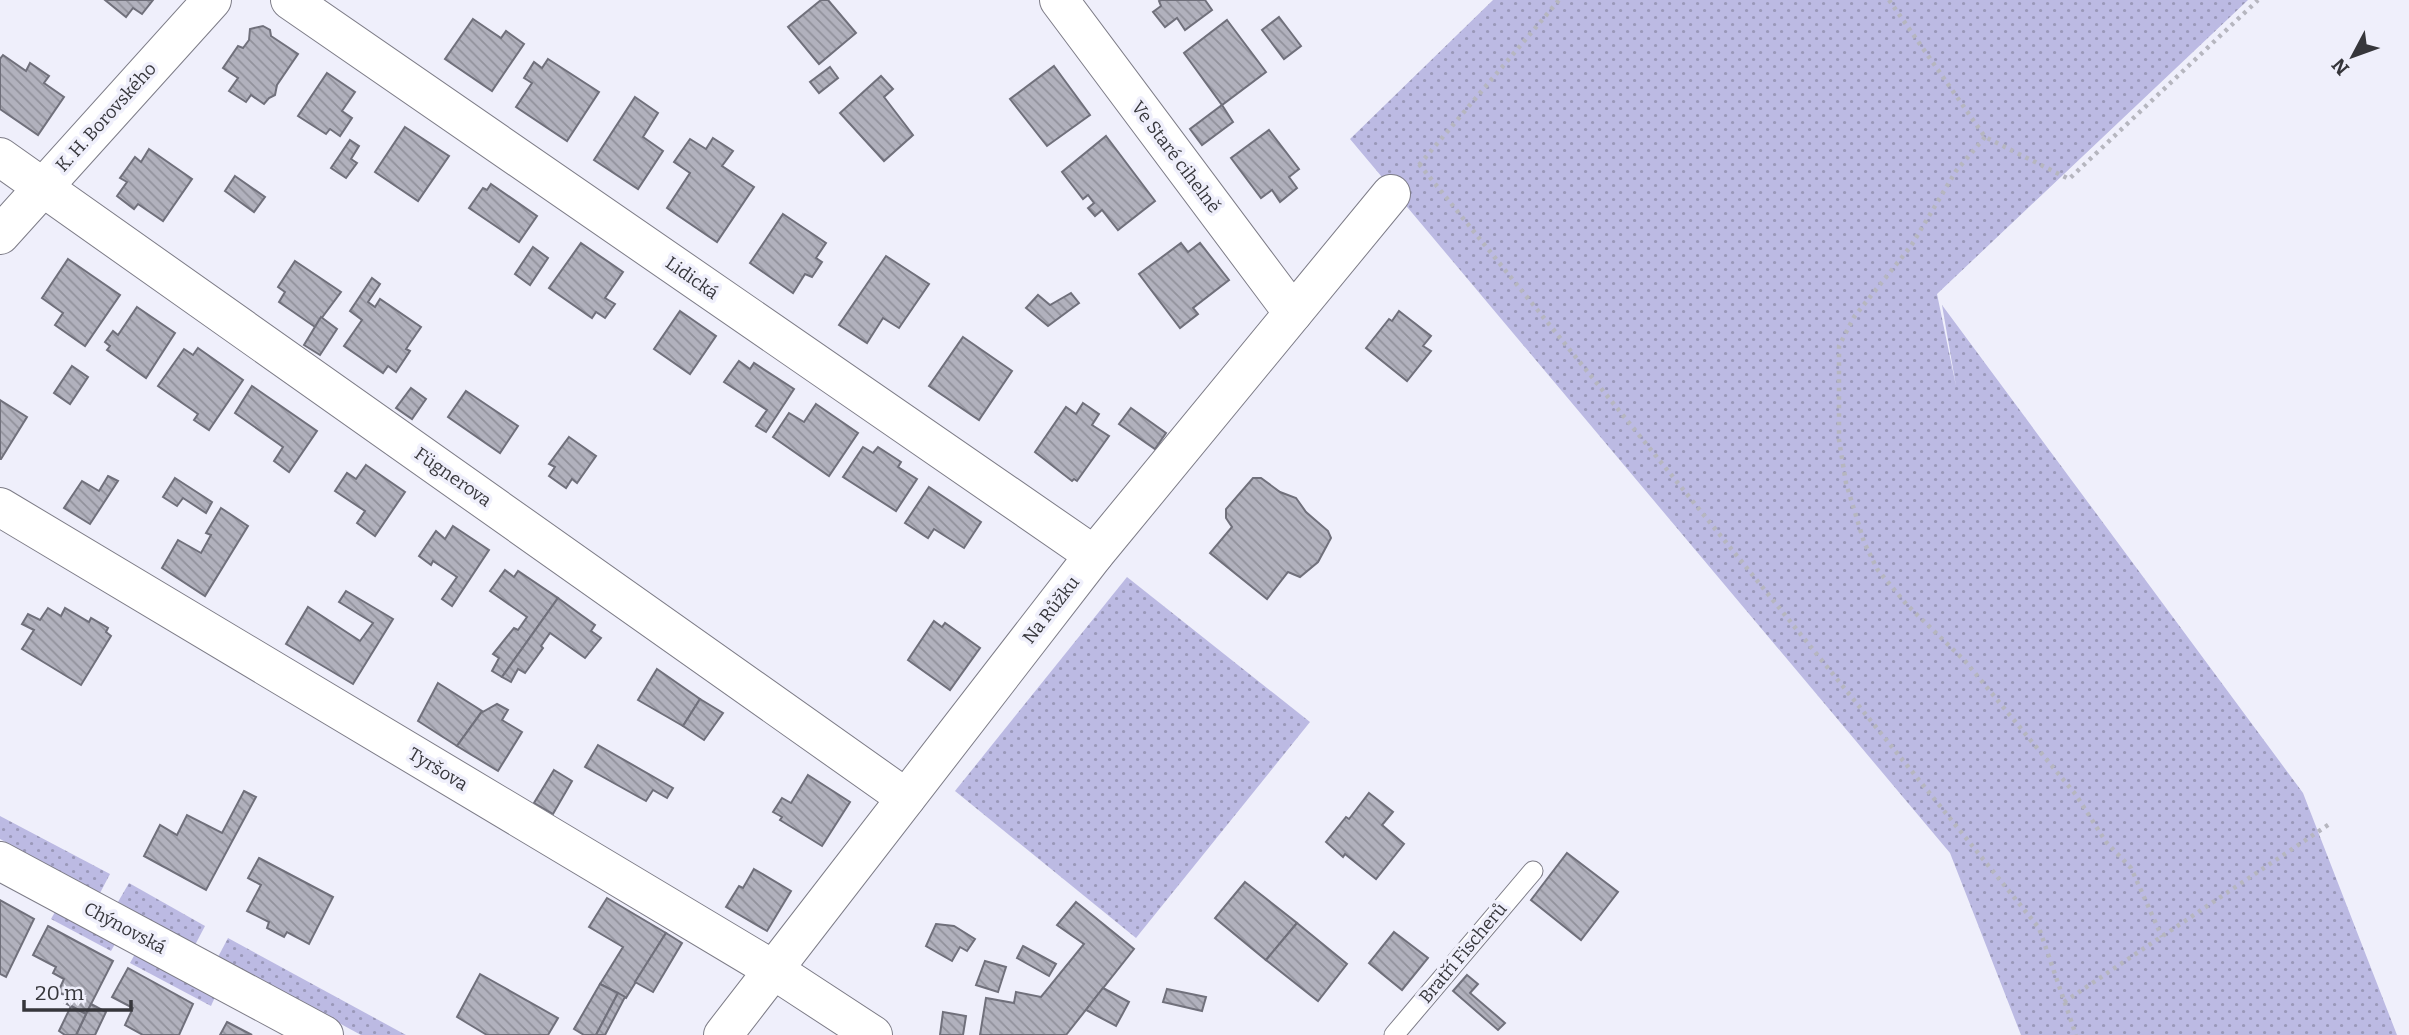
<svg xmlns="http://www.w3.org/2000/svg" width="2409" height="1035" font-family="Bitter,serif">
	<defs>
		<pattern id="grass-dots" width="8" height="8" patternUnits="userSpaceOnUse" patternTransform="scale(1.75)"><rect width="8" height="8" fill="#bcbae3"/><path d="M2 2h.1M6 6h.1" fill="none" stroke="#9a98b9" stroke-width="1.8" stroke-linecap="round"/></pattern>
		<pattern id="building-back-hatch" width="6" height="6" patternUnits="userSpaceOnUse" patternTransform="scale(1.75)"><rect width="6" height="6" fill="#b1b1bd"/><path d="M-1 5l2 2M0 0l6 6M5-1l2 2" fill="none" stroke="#91919b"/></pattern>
	</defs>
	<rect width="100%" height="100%" fill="#efeffb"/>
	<g fill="url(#grass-dots)">
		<path d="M1493,0h755l-311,294 19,92 -14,-81 361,488 94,242h-376l-71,-182 -600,-714z"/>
		<path d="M1127,577l183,145 -174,216 -181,-147z"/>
		<path d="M0,816l110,58 -10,19 -100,-54z"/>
		<path d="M129,883l76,43 -10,19 -77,-43z"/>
		<path d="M55,912l60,32 -4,7 -60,-32z"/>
		<path d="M228,938l178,97h-45l-143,-78z"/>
		<path d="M135,954l80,43 -4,9 -81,-43z"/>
	</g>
	<g fill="url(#building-back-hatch)" stroke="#70707b" stroke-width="2">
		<path d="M105,0h48l-11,14 -9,-6 -7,9z"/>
		<path d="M821,0h7l28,33 -37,31 -31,-37z"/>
		<path d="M1161,0h44l7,10 -27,20 -8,-12 -12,9 -12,-15 8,-6 -2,-5z"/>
		<path d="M1279,17l22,29 -17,13 -22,-29z"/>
		<path d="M473,19l28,19 5,-7 18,13 -32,47 -47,-32z"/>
		<path d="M1227,20l39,52 -44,33 -38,-52z"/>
		<path d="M263,26l7,4 1,6 27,18 -21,31 -2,10 -6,3 -5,6 -13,-9 -5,7 -17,-11 9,-13 -15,-10 15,-22 5,2 6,-8 1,-11z"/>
		<path d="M3,55l23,16 4,-8 19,13 -5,7 20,14 -26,38 -38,-26v-50z"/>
		<path d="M548,59l51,33 -32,49 -51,-34 16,-24 -8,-5 10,-16 8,6z"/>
		<path d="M1054,66l36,49 -43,31 -37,-47z"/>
		<path d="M830,67l8,11 -19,15 -9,-11z"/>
		<path d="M327,73l28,19 -13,19 10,7 -12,18 -10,-7 -4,5 -28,-18z"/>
		<path d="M881,76l12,13 -9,8 29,38 -29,26 -44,-48z"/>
		<path d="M635,97l23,16 -15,24 20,14 -25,38 -44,-29z"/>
		<path d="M1222,105l11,17 -31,23 -12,-16z"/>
		<path d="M405,127l44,29 -31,45 -43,-29z"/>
		<path d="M1269,130l30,39 -10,8 8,11 -17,14 -8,-12 -11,8 -30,-40z"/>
		<path d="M1106,136l49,65 -37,29 -16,-20 -7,6 -7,-8 6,-5 -6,-8 -5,4 -21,-27z"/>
		<path d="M713,138l20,13 -11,15 32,21 -37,55 -50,-34 23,-35 -16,-11 16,-23 16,10z"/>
		<path d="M350,140l9,6 -8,13 6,4 -11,15 -15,-10z"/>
		<path d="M149,149l43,30 -29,42 -25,-17 -4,5 -17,-13 10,-14 -7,-4 15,-21 6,5z"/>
		<path d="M235,176l30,21 -11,15 -29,-21z"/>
		<path d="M491,184l46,32 -18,26 -50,-34 14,-20 4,2z"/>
		<path d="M783,214l43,29 -10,15 6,4 -10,15 -7,-3 -12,19 -43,-30z"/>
		<path d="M581,243l42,29 -18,26 10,6 -10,14 -9,-6 -4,6 -43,-30z"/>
		<path d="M1181,243l7,9 12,-9 29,37 -36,28 5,6 -18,14 -41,-54z"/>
		<path d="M533,247l15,11 -18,27 -15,-11z"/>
		<path d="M886,256l43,28 -30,44 -16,-10 -16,25 -28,-18z"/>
		<path d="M68,259l52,36 -35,51 -30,-21 8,-12 -21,-15z"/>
		<path d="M295,261l46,31 -26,35 -36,-25 6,-10 -7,-5z"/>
		<path d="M372,278l8,6 -12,18 7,5 5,-8 41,28 -15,22 4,2 -14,21 -8,-6 -5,7 -39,-27 18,-26 -12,-9z"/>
		<path d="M1071,293l8,10 -31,23 -22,-18 12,-13 12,10z"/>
		<path d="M137,307l38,26 -29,45 -39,-28 3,-4 -5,-4 8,-11 5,4z"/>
		<path d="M680,311l36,25 -26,38 -36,-25z"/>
		<path d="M1399,311l32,25 -8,10 8,5 -24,30 -41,-33 23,-29 3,2z"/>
		<path d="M321,317l16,12 -17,26 -16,-10z"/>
		<path d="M963,337l49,34 -33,49 -50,-34z"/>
		<path d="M198,348l45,32 -34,50 -15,-10 4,-6 -40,-28 26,-37 9,6z"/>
		<path d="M739,361l11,8 4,-6 40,26 -28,43 -10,-6 11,-16 -43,-28z"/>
		<path d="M72,366l16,11 -18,27 -16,-11z"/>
		<path d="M252,386l65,45 -28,41 -15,-11 9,-14 -48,-34z"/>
		<path d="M411,388l15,11 -14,20 -16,-11z"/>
		<path d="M466,391l52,35 -18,27 -52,-36z"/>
		<path d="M0,400l27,17 -26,42h-1z"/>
		<path d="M1083,403l16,11 -7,11 17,11 -32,45 -3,-2 -2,2 -37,-29 31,-45 10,7z"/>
		<path d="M816,404l42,29 -29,43 -56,-39 16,-24 15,9z"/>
		<path d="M1131,408l35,25 -11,16 -36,-25z"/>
		<path d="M569,437l27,19 -19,27 -5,-4 -6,9 -17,-12 6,-9 -6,-3z"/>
		<path d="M863,447l10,6 5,-6 23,15 -3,5 19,12 -21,32 -53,-34z"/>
		<path d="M366,465l39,27 -30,44 -18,-13 8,-12 -30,-20 12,-18 9,6z"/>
		<path d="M108,476l10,5 -28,43 -26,-16 18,-27 17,10z"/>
		<path d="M175,478l37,24 -6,11 -23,-15 -6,8 -14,-9z"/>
		<path d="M1253,478h8l19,14 16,6 10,14 22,19 3,7 -13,24 -18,15 -12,-5 -21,27 -57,-46 22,-26 -6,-9v-9z"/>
		<path d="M929,487l52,35 -17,26 -30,-19 -6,9 -23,-15z"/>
		<path d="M221,508l27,18 -43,70 -43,-28 16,-28 23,13 10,-18 -5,-2z"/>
		<path d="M453,526l36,24 -37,56 -10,-7 15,-22 -24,-16 -2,4 -12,-9 17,-25 9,8z"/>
		<path d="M505,570l9,7 4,-6 40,27 -56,79 -10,-6 7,-13 -6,-4 21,-26 4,2 9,-13 -37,-26z"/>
		<path d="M346,591l47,28 -40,65 -67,-40 22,-37 52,34 13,-18 -34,-21z"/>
		<path d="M558,598l37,27 -4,6 10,7 -16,20 -35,-25 -9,13 2,2 -18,25 -7,-4 -7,13 -9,-5z"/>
		<path d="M48,608l13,8 4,-8 24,14 2,-4 17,10 -2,4 5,4 -30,49 -59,-36 12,-19 -12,-6 6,-10 12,6z"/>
		<path d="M934,621l8,6 3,-4 35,25 -30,42 -42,-30z"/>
		<path d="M657,669l43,30 -17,27 -45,-26z"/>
		<path d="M438,683l44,28 -25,35 -39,-25z"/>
		<path d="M700,699l23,14 -19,27 -21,-14z"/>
		<path d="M497,704l11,6 -6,10 20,12 -24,39 -41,-25 24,-33z"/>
		<path d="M598,745l75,43 -6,10 -14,-8 -7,11 -61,-34z"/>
		<path d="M554,770l18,11 -19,33 -19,-11z"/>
		<path d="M808,775l42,27 -28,44 -42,-26 2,-3 -9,-5 9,-14 9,5z"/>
		<path d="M244,791l12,6 -50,93 -62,-34 16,-31 17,10 10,-20 35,18z"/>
		<path d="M1369,793l24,19 -11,13 22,19 -28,35 -31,-25 -2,3 -17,-15 20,-25 3,2z"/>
		<path d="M1567,853l51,39 -37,48 -50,-40z"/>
		<path d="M259,858l74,39 -24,47 -22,-12 -3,5 -17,-9 2,-6 -22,-11 14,-26 -13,-7z"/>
		<path d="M754,869l37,22 -24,40 -41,-24 13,-21 4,2z"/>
		<path d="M1245,882l52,41 -31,37 -51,-42z"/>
		<path d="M607,898l59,35 -40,65 -26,-14 23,-37 -34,-20z"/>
		<path d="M0,900l34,19 -28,58 -6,-3z"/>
		<path d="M1076,902l58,47 -68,86h-86l6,-37 28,5 2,-11 25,5 43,-53 -27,-19z"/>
		<path d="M1297,923l50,41 -29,37 -52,-41z"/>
		<path d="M936,924l18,2 21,13 -8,12 -7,-4 -8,14 -26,-15z"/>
		<path d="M48,926l65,35 -27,53 -21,-11 3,-6 -10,-5 6,-13 -11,-6 3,-6 -23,-12z"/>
		<path d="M1394,932l34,26 -26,32 -33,-27z"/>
		<path d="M666,933l16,10 -29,49 -18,-10z"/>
		<path d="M1023,946l33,18 -7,12 -32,-18z"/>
		<path d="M985,961l21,6 -8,25 -22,-7z"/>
		<path d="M128,968l65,36 -14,31h-36l-18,-10 8,-17 -21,-11z"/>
		<path d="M480,974l78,44 -10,17h-61l-30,-18z"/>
		<path d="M1467,975l11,9 -8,9 35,30 -7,7 -45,-39z"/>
		<path d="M600,984l18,9 -22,42h-12l-10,-6z"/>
		<path d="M1103,988l26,14 -13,24 -30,-16z"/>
		<path d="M1167,989l39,8 -4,14 -39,-9z"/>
		<path d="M618,993l7,4 -20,38h-9z"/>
		<path d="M91,1004l15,8 -11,23h-19z"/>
		<path d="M71,1006l15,8 -10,21h-11l-6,-4z"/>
		<path d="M943,1012l23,4 -3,19h-23z"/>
		<path d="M227,1022l25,13h-32z"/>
	</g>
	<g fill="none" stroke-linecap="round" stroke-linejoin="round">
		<defs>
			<path id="service" d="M1394,1035l139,-164"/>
			<g id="minor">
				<path d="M290,0l804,555"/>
				<path d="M1059,0l234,313"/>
				<path d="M0,157l906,641"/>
				<path d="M0,235l212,-235"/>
				<path d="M0,507l772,462 101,66"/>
				<path d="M723,1035l371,-480 297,-361"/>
			</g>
			<path id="tertiary" d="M0,861l324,174"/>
		</defs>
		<use href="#service" stroke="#7d7c87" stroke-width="21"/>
		<use href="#minor" stroke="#7d7c87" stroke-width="40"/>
		<use href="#tertiary" stroke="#7d7c87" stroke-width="40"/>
		<g stroke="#b6b6bf" stroke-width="4.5" stroke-dasharray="3.5 5" stroke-linecap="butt">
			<path d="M1889,0l96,137 84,42 189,-179"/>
			<path d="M1985,137l-29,34 -45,75 -57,71 -15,29v94l7,43 18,59 13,27 30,36 58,56 111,134 30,47 25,26 31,69"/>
			<path d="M1419,164l620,764 37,107"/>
			<path d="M1419,165l140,-165"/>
			<path d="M2064,1002l267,-179"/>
		</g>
		<use href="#service" stroke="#fff" stroke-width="19"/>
		<use href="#minor" stroke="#fff" stroke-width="38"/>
		<use href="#tertiary" stroke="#fff" stroke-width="38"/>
	</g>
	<g text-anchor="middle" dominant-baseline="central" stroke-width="7" stroke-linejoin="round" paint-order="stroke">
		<g font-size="18" fill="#36363b" stroke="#efeffb">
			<text transform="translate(106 117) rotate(-48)">K. H. Borovského</text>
			<text transform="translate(1176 157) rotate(53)">Ve Staré cihelně</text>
			<text transform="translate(692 278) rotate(35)">Lidická</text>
			<text transform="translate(453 477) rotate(35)">Fügnerova</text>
			<text transform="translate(1051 610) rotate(-52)">Na Růžku</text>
			<text transform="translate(438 769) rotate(31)">Tyršova</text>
			<text transform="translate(125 928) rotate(28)">Chýnovská</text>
			<text transform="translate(1463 953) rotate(-50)">Bratří Fischerů</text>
		</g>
	</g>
	<g transform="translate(2353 56) rotate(229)" stroke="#efeffb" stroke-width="5" paint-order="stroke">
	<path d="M0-5L12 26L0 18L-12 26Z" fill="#36363b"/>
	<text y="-10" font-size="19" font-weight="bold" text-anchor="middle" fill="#36363b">N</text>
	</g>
	<path d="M24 1000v10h107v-10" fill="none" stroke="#36363b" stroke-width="3.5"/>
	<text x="35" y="1000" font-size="21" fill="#36363b" stroke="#efeffb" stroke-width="5" paint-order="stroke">20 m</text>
</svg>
